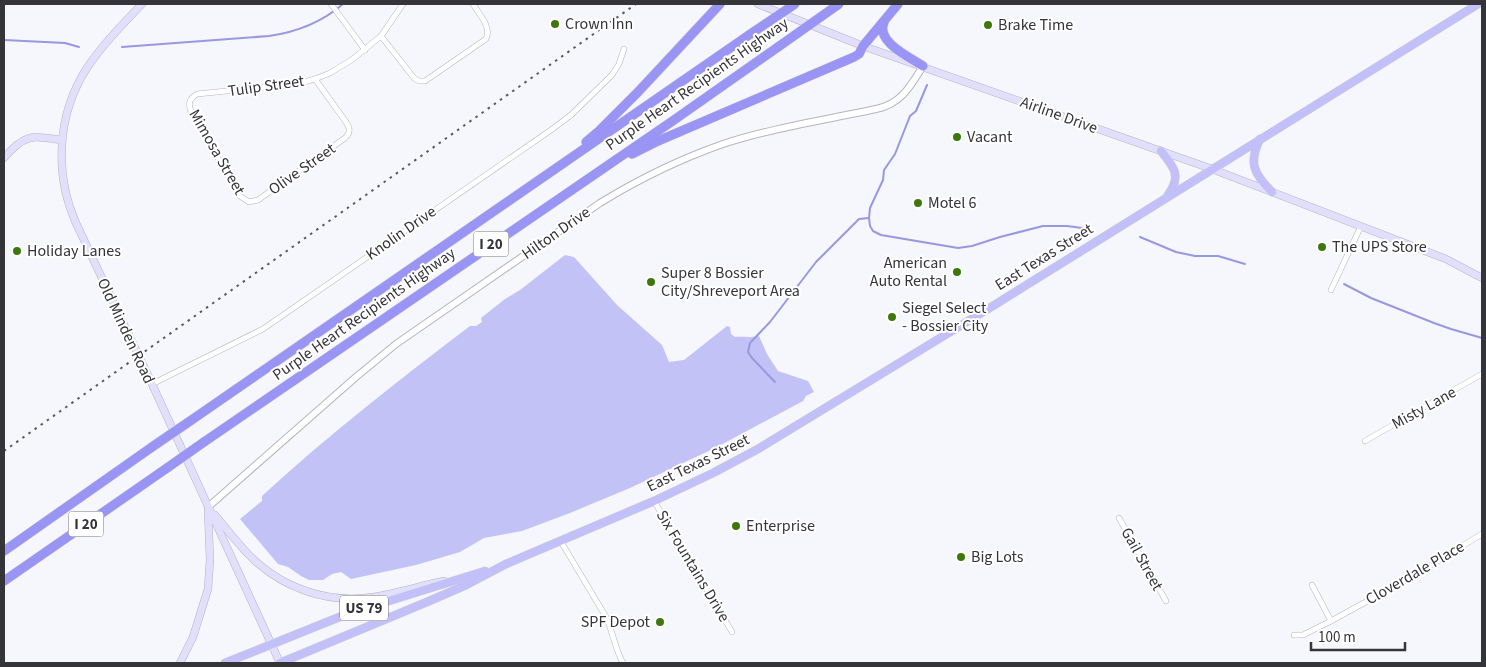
<svg xmlns="http://www.w3.org/2000/svg" width="1486" height="667" font-family="'Source Sans 3',sans-serif">
	<rect width="100%" height="100%" fill="#f6f6fd"/>
	<path fill="#c2c2f6" d="M565,255l9,2 43,48 45,40 7,17 15,-2 43,-34 3,1 1,7 4,3c9,-1 14,1 24,-1l8,18 11,17 30,10 6,11 -8,4 -3,5 -86,46 -87,41 -60,25 -48,18 -38,7 -24,14 -44,13 -65,14 -10,-7 -9,2 -9,6h-14l-8,-4 -13,-9 -10,-3 -38,-45 22,-18v-5c66,-61 137,-116 208,-170h6l6,-4 -1,-4 24,-19 15,-9z"/>
	<g fill="none" stroke-linecap="round" stroke-linejoin="round">
		<g stroke="#9a97e0" stroke-width="2">
			<path d="M4,40l61,3 14,4"/>
			<path d="M122,47l147,-11c28,-4 52,-13 74,-32"/>
			<path d="M927,85l-11,26 -6,5 -15,38 -11,16 -1,10 -13,28 -1,10 1,8 3,5 8,4 77,13 14,-2 28,-9 43,-11h24l15,2"/>
			<path d="M1140,237l36,15 19,4h23l27,8"/>
			<path d="M1344,284l27,14 63,25 17,6 31,9"/>
			<path d="M775,382l-23,-24 -4,-6 2,-9 20,-21 46,-60 43,-43 10,-1"/>
		</g>
		<defs>
			<g id="minor">
				<path d="M331,4l34,46"/>
				<path d="M381,36l33,42 5,3h6l61,-42c6,-12 -7,-25 -13,-35"/>
				<path d="M315,79l31,43c4,6 5,10 -1,16l-87,62 -9,2 -9,-6 -49,-84c-3,-9 -2,-13 6,-18l100,-10 18,-5 15,-6 23,-14 28,-23 22,-32"/>
				<path d="M1331,290l30,-64"/>
				<path d="M152,384l111,-55 288,-199 20,-15 41,-40 7,-11 5,-15"/>
				<path d="M1365,441l117,-67"/>
				<path d="M654,501l78,131"/>
				<path d="M1119,518l47,83"/>
				<path d="M560,540l46,77c7,15 9,32 17,46"/>
				<path d="M1312,585l19,36"/>
				<path d="M1294,635h9l28,-14 82,-45 69,-42"/>
			</g>
			<path id="tertiary" d="M208,507l148,-130 40,-33 204,-141c39,-24 80,-44 123,-59 49,-16 102,-24 153,-35 25,-5 34,-22 47,-43"/>
			<g id="secondary">
				<path d="M142,4c-19,20 -40,41 -55,64 -30,46 -33,106 -11,155l76,161 128,279"/>
				<path d="M758,4l105,42 349,123 234,90 36,19"/>
				<path d="M4,158c21,-25 28,-22 58,-18"/>
				<path d="M215,515c11,13 22,28 35,41 32,32 77,48 123,41 24,-4 47,-11 71,-16"/>
				<path d="M180,663l13,-26 15,-48 2,-29 -2,-50"/>
			</g>
			<g id="primary">
				<path d="M1260,139c-12,24 -6,35 12,53"/>
				<path d="M1161,151c13,16 21,25 7,44"/>
				<path d="M225,663l122,-49 138,-43"/>
				<path d="M280,663l147,-61 39,-17 40,-21 148,-63 59,-28 45,-24 238,-145 482,-300"/>
			</g>
			<g id="motorway">
				<path d="M884,22c-9,19 25,35 39,44"/>
				<path d="M586,142l13,-11 39,-39 82,-88"/>
				<path d="M632,154l26,-13 196,-84 5,-3 4,-8 35,-42"/>
				<path d="M193,419l556,-384"/>
				<path d="M204,442l470,-322 104,-73"/>
				<path d="M4,551l148,-104"/>
				<path d="M4,581l163,-113"/>
			</g>
		</defs>
		<use href="#minor" stroke="#b4b4bf" stroke-width="6"/>
		<use href="#tertiary" stroke="#b4b4bf" stroke-width="8"/>
		<use href="#secondary" stroke="#b4b4bf" stroke-width="8"/>
		<use href="#primary" stroke="#d2d2d3" stroke-width="9"/>
		<use href="#motorway" stroke="#d2d2d3" stroke-width="10"/>
		<use href="#minor" stroke="#fff" stroke-width="5"/>
		<use href="#tertiary" stroke="#fff" stroke-width="6"/>
		<use href="#secondary" stroke="#e1dffc" stroke-width="7"/>
		<use href="#primary" stroke="#c2bff9" stroke-width="8"/>
		<use href="#motorway" stroke="#9a94f5" stroke-width="9"/>
		<path stroke="#59595e" stroke-width="2" stroke-dasharray="2.5 5" stroke-linecap="butt" d="M4,451l632,-447"/>
		<defs>
			<g id="motorway-bridge">
				<path d="M749,35l46,-31"/>
				<path d="M778,47l61,-43"/>
				<path d="M152,447l41,-28"/>
				<path d="M167,468l37,-26"/>
			</g>
		</defs>
		<use href="#motorway-bridge" stroke="#d2d2d3" stroke-width="10" stroke-linecap="butt"/>
		<use href="#motorway-bridge" stroke="#9a94f5" stroke-width="9"/>
	</g>
	<g fill="#3e780d" stroke="#fff" stroke-width="2">
		<circle cx="555" cy="24" r="5"/>
		<circle cx="988" cy="25" r="5"/>
		<circle cx="957" cy="137" r="5"/>
		<circle cx="918" cy="203" r="5"/>
		<circle cx="1322" cy="247" r="5"/>
		<circle cx="17" cy="251" r="5"/>
		<circle cx="957" cy="272" r="5"/>
		<circle cx="651" cy="282" r="5"/>
		<circle cx="892" cy="317" r="5"/>
		<circle cx="736" cy="526" r="5"/>
		<circle cx="961" cy="557" r="5"/>
		<circle cx="660" cy="622" r="5"/>
	</g>
	<g text-anchor="middle" dominant-baseline="central" stroke-width="4" stroke-linejoin="round" paint-order="stroke">
		<g fill="#fff" stroke="#717174" stroke-width="1">
			<rect x="473.5" y="231.5" width="35" height="25" rx="4"/>
			<rect x="68.5" y="511.5" width="35" height="25" rx="4"/>
			<rect x="340" y="595.5" width="48" height="25" rx="4"/>
		</g>
		<g font-size="15" font-weight="bold" fill="#343439">
			<text x="491" y="244">I 20</text>
			<text x="86" y="524">I 20</text>
			<text x="364" y="608">US 79</text>
		</g>
		<g font-size="16" fill="#343439" stroke="#fff" text-anchor="start">
			<text x="565" y="24">Crown Inn</text>
			<text x="998" y="25">Brake Time</text>
			<text x="967" y="137">Vacant</text>
			<text x="928" y="203">Motel 6</text>
			<text x="1332" y="247">The UPS Store</text>
			<text x="27" y="251">Holiday Lanes</text>
			<text x="947" y="263" text-anchor="end">American<tspan x="947" dy="18">Auto Rental</tspan></text>
			<text x="661" y="273">Super 8 Bossier<tspan x="661" dy="18">City/Shreveport Area</tspan></text>
			<text x="902" y="308">Siegel Select<tspan x="902" dy="18">- Bossier City</tspan></text>
			<text x="746" y="526">Enterprise</text>
			<text x="971" y="557">Big Lots</text>
			<text x="650" y="622" text-anchor="end">SPF Depot</text>
		</g>
		<g font-size="16" fill="#343439" stroke="#fff">
			<text transform="translate(697 84) rotate(-35)">Purple Heart Recipients Highway</text>
			<text transform="translate(266 86) rotate(-8)">Tulip Street</text>
			<text transform="translate(1059 115) rotate(20)">Airline Drive</text>
			<text transform="translate(217 152) rotate(60)">Mimosa Street</text>
			<text transform="translate(302 169) rotate(-35)">Olive Street</text>
			<text transform="translate(401 233) rotate(-35)">Knolin Drive</text>
			<text transform="translate(556 233) rotate(-35)">Hilton Drive</text>
			<text transform="translate(1044 257) rotate(-32)">East Texas Street</text>
			<text transform="translate(364 314) rotate(-35)">Purple Heart Recipients Highway</text>
			<text transform="translate(126 331) rotate(65)">Old Minden Road</text>
			<text transform="translate(1424 408) rotate(-29)">Misty Lane</text>
			<text transform="translate(698 463) rotate(-26)">East Texas Street</text>
			<text transform="translate(1142 559) rotate(61)">Gail Street</text>
			<text transform="translate(693 566) rotate(59)">Six Fountains Drive</text>
			<text transform="translate(1415 573) rotate(-30)">Cloverdale Place</text>
		</g>
	</g>
	<rect width="1486" height="667" fill="none" stroke="#343439" stroke-width="10"/>
	<path d="M1311 642v8h94v-8" fill="none" stroke="#343439" stroke-width="2.5"/>
	<text x="1318" y="642" font-size="15" fill="#343439" stroke="#ffffff" stroke-width="4" paint-order="stroke">100 m</text>
</svg>
